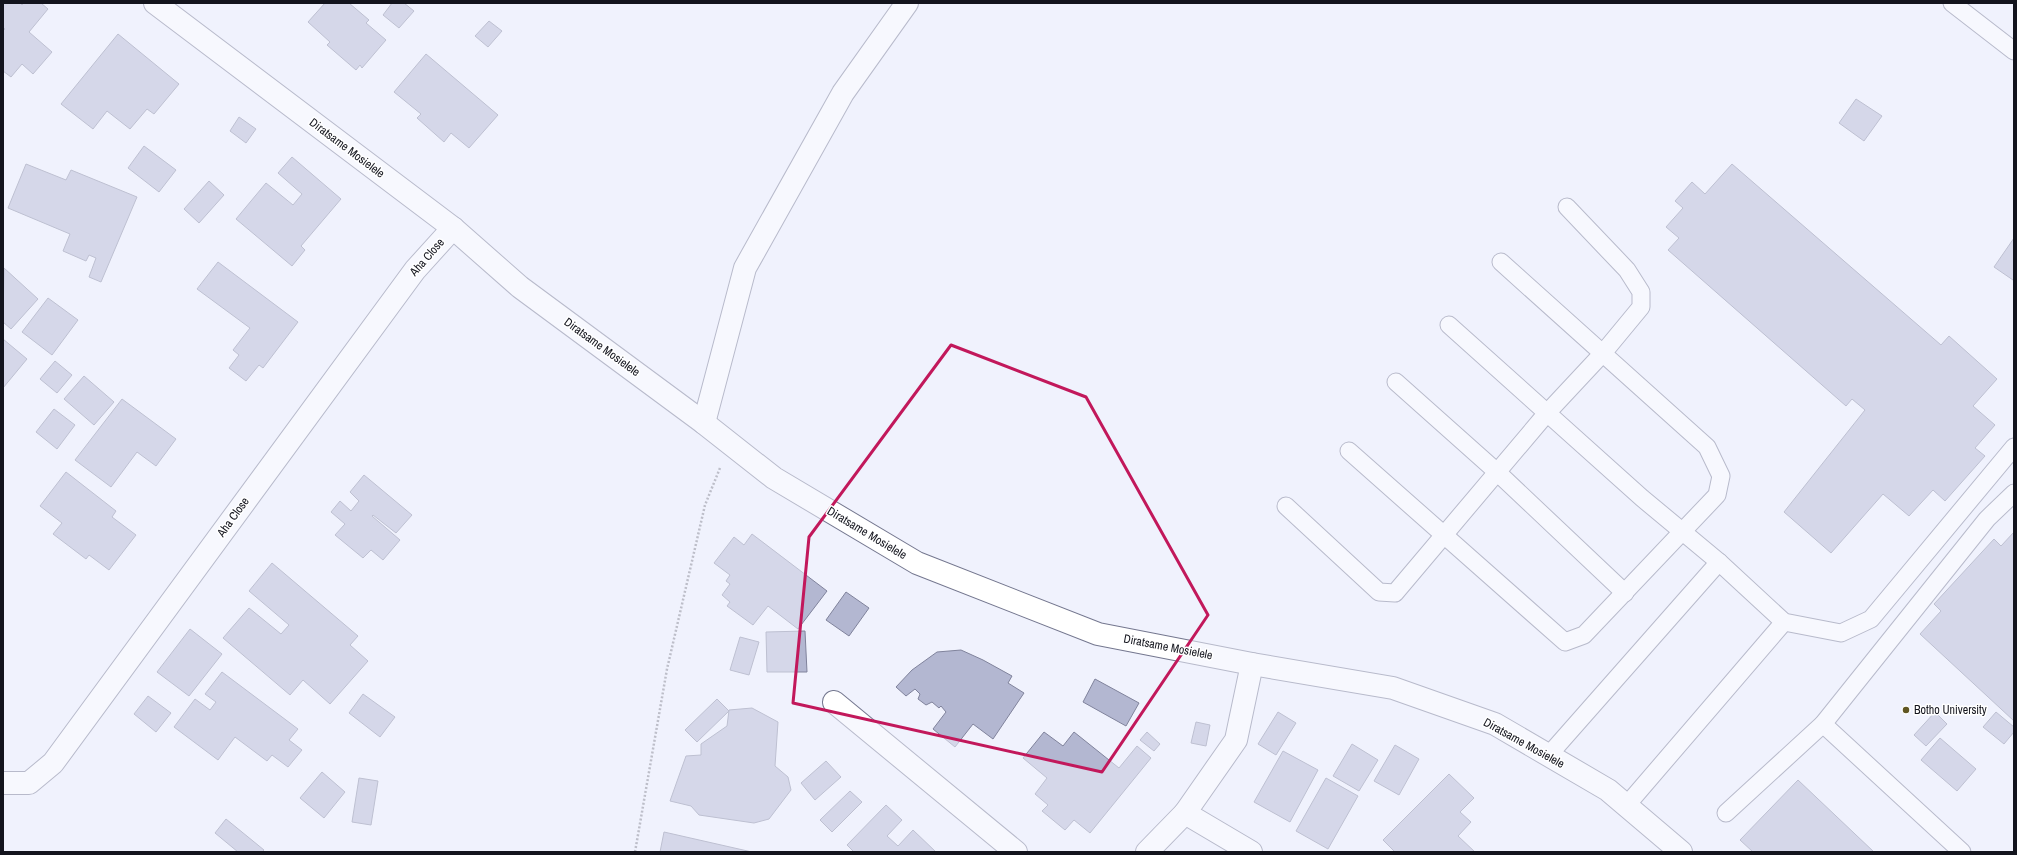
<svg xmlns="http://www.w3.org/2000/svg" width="2017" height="855" font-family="'Archivo Narrow',sans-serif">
	<rect width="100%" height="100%" fill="#f0f2fd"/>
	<g fill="#b3b7d1" stroke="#80839c">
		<path d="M3,3h17l2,2 2,-2h17l7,6 -19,23 23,20 -19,22 -11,-10 -11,13 -8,-6v-40l2,-2 -2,-2z"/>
		<path d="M325,3h24l20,17 -3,3 20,17 -24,28 -2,-3 -4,5 -29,-25 3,-3 -22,-20z"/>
		<path d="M392,3h12l10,8 -15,17 -16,-13z"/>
		<path d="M489,21l13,10 -14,16 -13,-11z"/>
		<path d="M118,34l61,50 -25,30 -7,-5 -17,20 -23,-18 -14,18 -32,-25z"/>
		<path d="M426,54l72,61 -29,33 -18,-15 -7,9 -27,-24 4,-4 -27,-22z"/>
		<path d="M1856,99l26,17 -18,25 -25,-18z"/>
		<path d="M239,117l17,12 -10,14 -16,-12z"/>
		<path d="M144,146l32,24 -17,22 -31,-24z"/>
		<path d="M292,157l49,42 -40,47 4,4 -13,16 -56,-47 30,-36 27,22 9,-11 -24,-21z"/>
		<path d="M26,164l40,16 5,-10 66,27 -36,85 -12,-5 7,-19 -7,-3 -3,6 -23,-10 7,-17 -62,-26z"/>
		<path d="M1732,164l209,181 8,-9 48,43 -24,27 22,19 -20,23 10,8 -40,45 -12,-11 -24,26 -26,-22 -52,59 -47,-41 81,-102 -13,-11 -6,7 -178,-156 11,-12 -13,-11 17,-19 -8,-7 17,-19 13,12z"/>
		<path d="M209,181l15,14 -25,28 -15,-14z"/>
		<path d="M2014,238v42h-1l-19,-13z"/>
		<path d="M218,262l80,60 -35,46 -4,-3 -13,16 -17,-13 10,-13 -6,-5 17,-22 -53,-39z"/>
		<path d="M4,268l34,31 -27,30 -8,-7z"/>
		<path d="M48,298l30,22 -26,35 -30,-23z"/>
		<path d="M3,339l24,20 -24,29z"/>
		<path d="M55,361l17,14 -15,18 -17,-14z"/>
		<path d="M84,376l30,26 -20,23 -30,-26z"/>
		<path d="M122,399l54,40 -20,27 -19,-14 -26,35 -36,-27z"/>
		<path d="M54,409l21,16 -18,24 -21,-17z"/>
		<path d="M66,472l50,39 -4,6 24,18 -27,35 -20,-15 -3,4 -33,-25 9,-11 -22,-17z"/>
		<path d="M364,475l48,40 -16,18 -23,-18 -1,1 28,24 -17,20 -12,-10 -8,8 -28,-23 10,-11 -14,-12 9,-11 11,10 8,-10 -9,-9z"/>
		<path d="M2014,532v189l-94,-87 21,-23 -7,-7 60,-65 7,7z"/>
		<path d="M752,534l75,57 -29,38 -30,-23 -15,19 -26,-19 3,-4 -8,-7 8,-11 -4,-3 4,-6 -16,-12 20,-26 10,8z"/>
		<path d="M272,563l86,73 -8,9 18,16 -38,43 -27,-24 -13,15 -67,-57 26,-30 32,26 8,-9 -40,-34z"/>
		<path d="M846,592l23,16 -20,28 -23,-16z"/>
		<path d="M190,629l32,25 -33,42 -32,-24z"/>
		<path d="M805,631l2,41h-40l-1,-40z"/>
		<path d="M740,637l19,5 -10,33 -19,-5z"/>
		<path d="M961,650l22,10 29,16 -4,7 16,10 -31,46 -20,-15 -18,23 -22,-18 13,-17 -5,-6 -2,2 -7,-6 -6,3 -8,-6 2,-5 -5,-5 -9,7 -10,-9 16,-17 25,-18z"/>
		<path d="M222,672l76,57 -9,11 13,10 -14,17 -16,-12 -5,6 -32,-24 -17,23 -44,-33 21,-28 15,11 6,-8 -11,-8z"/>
		<path d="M1095,679l44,24 -13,23 -43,-24z"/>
		<path d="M363,694l32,23 -15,20 -31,-24z"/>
		<path d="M148,696l23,17 -15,19 -22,-18z"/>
		<path d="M717,699l12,12 -32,31 -12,-12z"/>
		<path d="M752,708l26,14 -3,44 13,11 3,13 -22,29 -15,4 -55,-8 -8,-9 -21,-5 16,-45 15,-1v-11l26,-18 2,-16z"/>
		<path d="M1278,712l18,11 -20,32 -18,-11z"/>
		<path d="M1935,712l12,12 -21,22 -12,-11z"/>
		<path d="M1996,712l18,15v5l-10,12 -21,-17z"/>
		<path d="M1196,722l14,3 -4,21 -15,-3z"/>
		<path d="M1044,732l19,14 11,-14 45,36 18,-22 14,12 -61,75 -16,-13 -9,10 -23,-19 6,-6 -13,-11 12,-16 -24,-20z"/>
		<path d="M1147,732l13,12 -6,7 -14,-11z"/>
		<path d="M1940,738l36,31 -19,22 -36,-31z"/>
		<path d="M1352,744l26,16 -19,31 -26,-15z"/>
		<path d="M1395,745l24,14 -20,36 -25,-14z"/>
		<path d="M1283,751l35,19 -28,52 -36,-20z"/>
		<path d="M826,761l15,16 -26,23 -14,-17z"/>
		<path d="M322,772l23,20 -21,26 -24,-20z"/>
		<path d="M1449,774l25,24 -14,14 11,10 -13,14 17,16h-80l-12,-12z"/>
		<path d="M359,778l19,3 -7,44 -19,-3z"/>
		<path d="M1326,778l32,18 -30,53 -32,-18z"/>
		<path d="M1798,780l76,72h-121l-13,-12z"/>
		<path d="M850,791l12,11 -30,30 -12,-12z"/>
		<path d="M886,805l16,15 -15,16 11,10 15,-16 23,22h-82l-7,-7z"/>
		<path d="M226,819l38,31 -2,2h-24l-23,-19z"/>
		<path d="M664,832l88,20h-92z"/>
	</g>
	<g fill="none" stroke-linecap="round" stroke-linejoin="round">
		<defs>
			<g id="lane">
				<path d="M1952,3l62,48"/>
				<path d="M1449,325l193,173 77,64 65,60 57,11 30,-14 143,-172"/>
				<path d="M1396,382l101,90 128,121"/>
				<path d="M1349,451l216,191 19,-7 133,-140 4,-19 -14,-29 -206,-185"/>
				<path d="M1286,506l93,86 16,1 152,-180 56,-60 38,-46v-15l-14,-22 -60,-63"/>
				<path d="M1823,724l139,128"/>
				<path d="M1548,756l171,-194"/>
				<path d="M1626,806l158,-184"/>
				<path d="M1726,813l97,-89 164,-205 27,-26"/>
			</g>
			<g id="street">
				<path d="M155,3l298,225 67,59 184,136 70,55 143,85 181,71 154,30 141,24 102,36 113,66 73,62"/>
				<path d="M704,423l41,-155 98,-175 64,-90"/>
				<path d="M834,702l182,150"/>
				<path d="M3,783h26l24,-20 362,-493 38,-42"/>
				<path d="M1185,813l66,39"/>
				<path d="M1147,852l38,-39 51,-73 16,-76"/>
			</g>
		</defs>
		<use href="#lane" stroke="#74778f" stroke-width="19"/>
		<use href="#street" stroke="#74778f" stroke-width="24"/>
		<path stroke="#7e7f89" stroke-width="2.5" stroke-dasharray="2 2" stroke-linecap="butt" d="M635,852l32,-183 38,-164 15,-37"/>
		<use href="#lane" stroke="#fff" stroke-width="17"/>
		<use href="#street" stroke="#fff" stroke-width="22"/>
	</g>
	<path d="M0 0H2017V855H0ZM951,345l135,52 122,218 -106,157 -309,-69 16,-166z" fill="#f0f2fd" fill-opacity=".55" fill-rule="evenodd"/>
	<path fill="none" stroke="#c2185b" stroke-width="3" stroke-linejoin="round" d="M951,345l135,52 122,218 -106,157 -309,-69 16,-166z"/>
	<circle fill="#605622" stroke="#fff" stroke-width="1.5" cx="1906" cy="710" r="4"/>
	<g text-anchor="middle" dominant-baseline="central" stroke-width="3" stroke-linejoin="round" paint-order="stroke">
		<g font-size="12" fill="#13141d" stroke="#fff">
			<text transform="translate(347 148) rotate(37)">Diratsame Mosielele</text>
			<text transform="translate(427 257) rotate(-49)">Aha Close</text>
			<text transform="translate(602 347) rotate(36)">Diratsame Mosielele</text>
			<text transform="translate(233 517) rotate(-54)">Aha Close</text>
			<text transform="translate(867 533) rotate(31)">Diratsame Mosielele</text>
			<text transform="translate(1168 647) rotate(11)">Diratsame Mosielele</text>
			<text transform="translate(1524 743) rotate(29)">Diratsame Mosielele</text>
		</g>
		<g font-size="12" fill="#13141d" stroke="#fff" text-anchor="start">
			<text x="1914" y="710">Botho University</text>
		</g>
	</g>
	<rect width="2017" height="855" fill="none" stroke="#13141d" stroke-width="8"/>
</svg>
